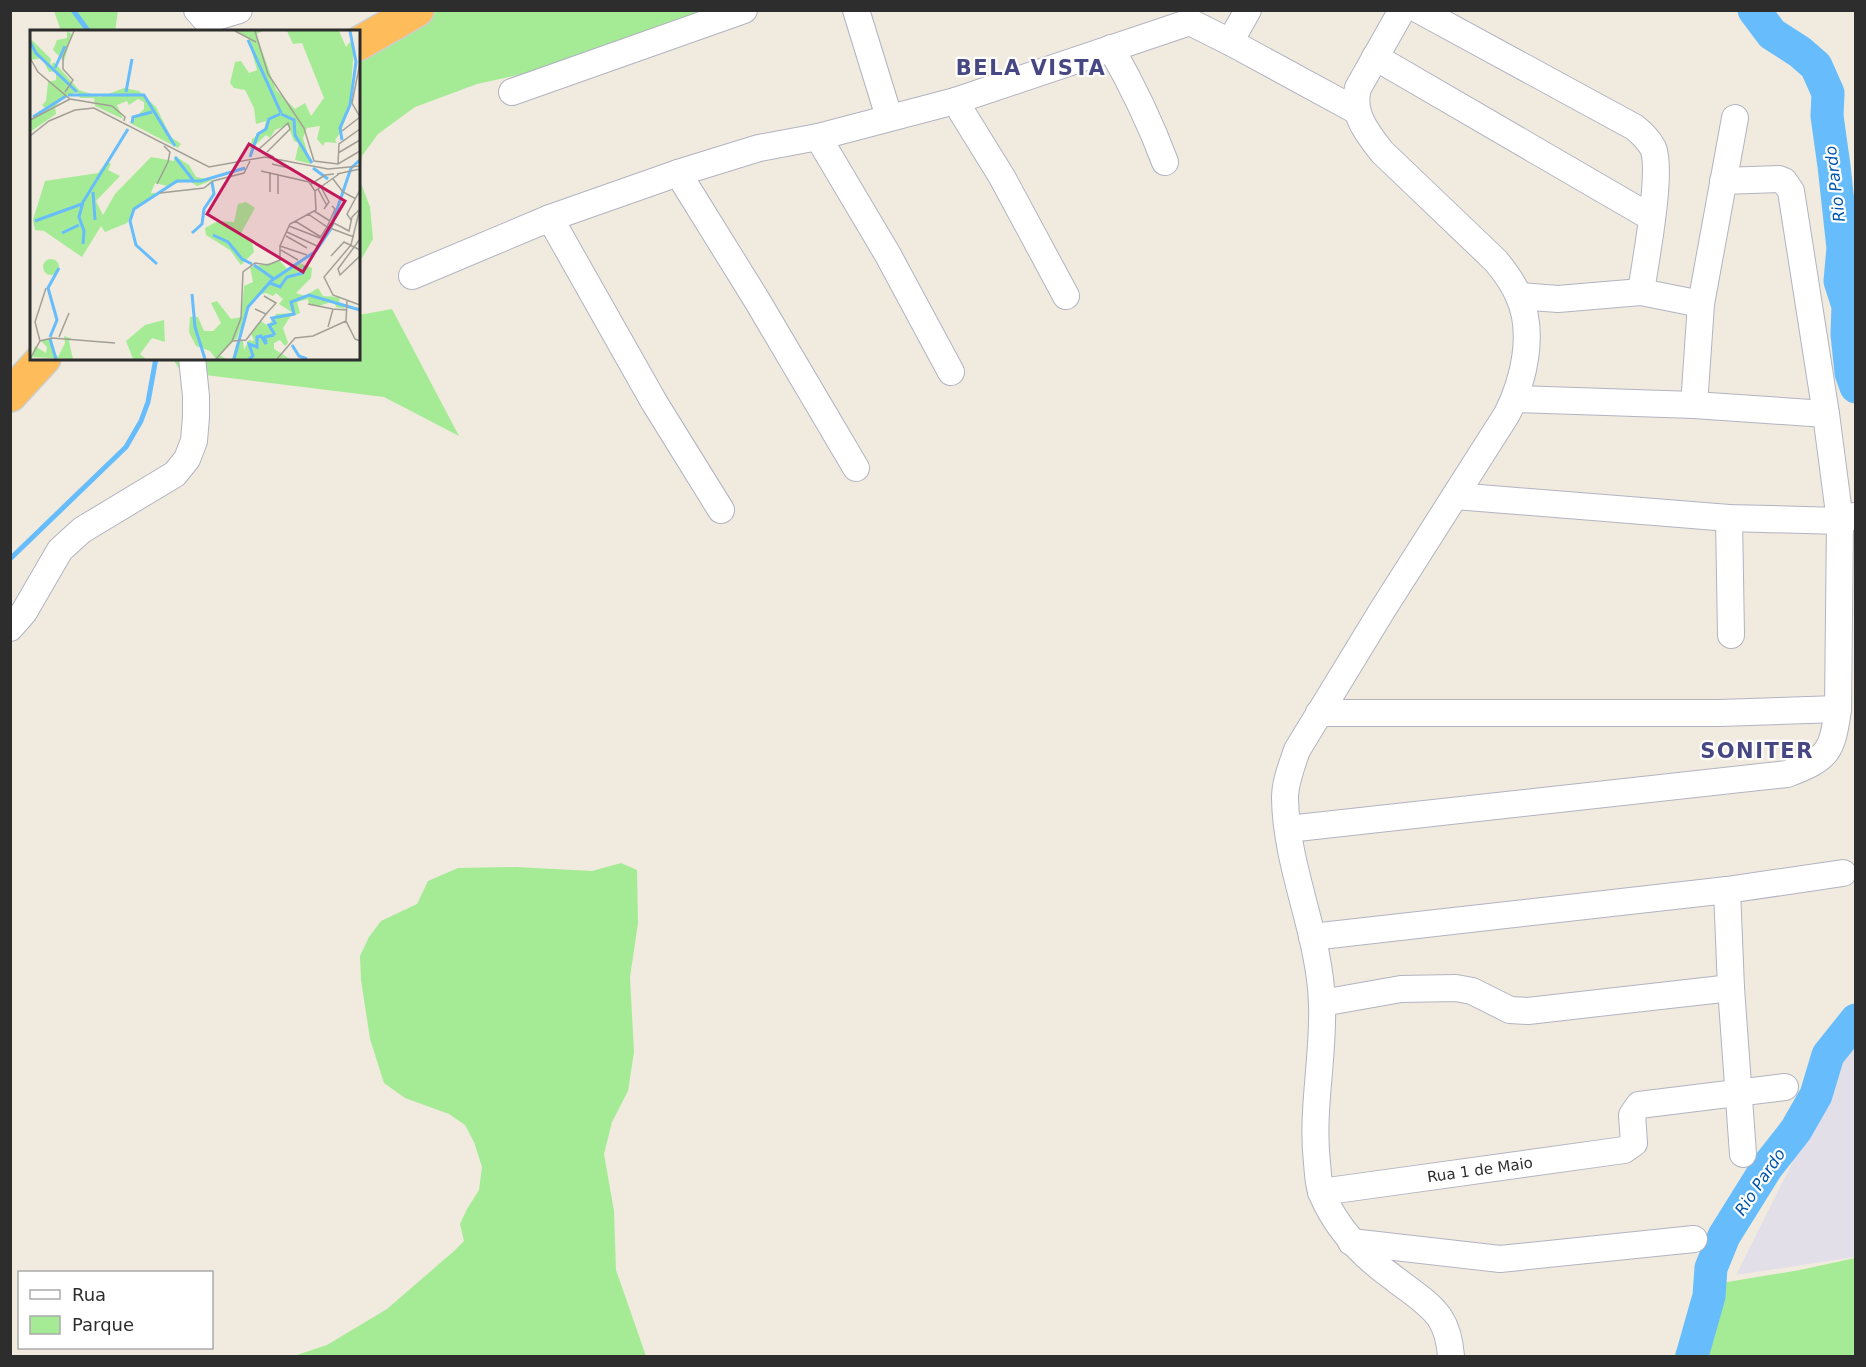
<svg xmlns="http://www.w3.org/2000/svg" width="1866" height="1367" font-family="'DejaVu Sans',sans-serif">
	<rect width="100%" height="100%" fill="#f0ebde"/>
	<path fill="#e3dfe8" d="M1855,1038v219l-119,18z"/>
	<g fill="#a5eb95">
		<path d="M54,11v-1l64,1 -3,21 -54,-1z"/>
		<path d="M438,11h267l-44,14 -51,23 -60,20 -73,16 -62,23 -37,27 -16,22 -3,22 11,29 3,32 -14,24v-214z"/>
		<path d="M392,309l67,127 -75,-39 -203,-25 -8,-13 185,-1 1,-43z"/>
		<path d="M621,863l16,7 1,53 -8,54 4,75 -6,39 -16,31 -8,32 10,57 2,59 30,86h-352l33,-11 60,-36 67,-58 10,-10 -4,-17 7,-15 12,-19 3,-23 -8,-25 -9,-17 -16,-11 -44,-16 -21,-15 -14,-44 -9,-59 -1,-24 9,-19 12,-16 36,-17 11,-23 30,-13 58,-1 76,4z"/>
		<path d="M1855,1258v98h-181l29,-70 97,-16z"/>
	</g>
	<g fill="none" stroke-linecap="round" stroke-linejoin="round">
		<g stroke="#67bcfb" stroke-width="5">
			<path d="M73,10l16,22"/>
			<path d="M10,559l116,-112 15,-26 7,-19 8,-44"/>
		</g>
		<g stroke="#67bcfb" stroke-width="33">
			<path d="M1754,10l18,24 28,18 16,14 12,27 -1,23 7,50 9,82 -3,33 8,25 -1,28 4,39 5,14"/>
			<path d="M1692,1356l17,-60 2,-28 13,-32 43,-69 29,-37 20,-35 12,-40 28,-35"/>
		</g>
		<defs>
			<g id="minor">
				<path d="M197,10l9,10 33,-10"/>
				<path d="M856,10l33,107"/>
				<path d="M1402,10l-44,78c-7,25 9,45 24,64l114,109c9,11 18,23 23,36 16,36 5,83 -12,117l-124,195 -86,141c-5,15 -12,32 -12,48 1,70 35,136 37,206 2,53 -11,106 -5,159 1,10 1,22 5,31 15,36 42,63 73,85 15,12 34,23 45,39 7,11 10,25 11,38"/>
				<path d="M1419,10l215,117c8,6 14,12 19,21 10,24 -8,115 -12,144"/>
				<path d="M1230,42l18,-32"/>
				<path d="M1111,48c21,37 39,74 54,114"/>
				<path d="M1375,57l277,161"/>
				<path d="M512,92l232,-82"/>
				<path d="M955,101l47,76 64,119"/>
				<path d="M818,137l70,118 63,117"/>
				<path d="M678,173l80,129 98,166"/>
				<path d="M1723,181l56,-2 5,2 7,10 35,223 14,107 14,-5"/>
				<path d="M550,218l104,184 67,108"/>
				<path d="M412,276l138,-58 128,-45 81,-25 59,-11 137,-36 235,-79 40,20 127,69"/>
				<path d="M1519,296l39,3 83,-7 60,12"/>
				<path d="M1515,399l179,6 132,9"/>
				<path d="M1694,405l7,-101 34,-186"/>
				<path d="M1729,518l2,117"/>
				<path d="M10,628l14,-16 36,-62 22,-20 93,-56 12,-15 7,-18 2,-24v-21l-4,-38"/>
				<path d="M1319,713h400l119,-4"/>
				<path d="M1288,829l499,-55c42,-16 45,-22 51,-65l2,-188 -111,-3 -274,-22"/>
				<path d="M1727,890l4,98 12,166"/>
				<path d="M1312,937l415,-47 116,-17"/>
				<path d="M1322,1003l79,-14 55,-1 16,3 38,19 18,1 203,-23"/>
				<path d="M1321,1192l303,-42 10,-7 -2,-28 7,-10 146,-18"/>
				<path d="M1351,1242l149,17 194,-20"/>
			</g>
			<g id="highway">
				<path d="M358,44l59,-34"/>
				<path d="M10,395l34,-37"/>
			</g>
		</defs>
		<use href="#minor" stroke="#b2b3c2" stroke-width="28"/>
		<use href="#highway" stroke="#cdcdcd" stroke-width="36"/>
		<use href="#minor" stroke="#fff" stroke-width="26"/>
		<use href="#highway" stroke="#ffbc5a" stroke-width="33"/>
	</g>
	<g text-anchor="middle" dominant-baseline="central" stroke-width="4.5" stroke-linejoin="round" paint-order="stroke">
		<g font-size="15" fill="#2d2d2d" stroke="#fff">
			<text transform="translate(1480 1170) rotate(-8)">Rua 1 de Maio</text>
		</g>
		<g font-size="16" font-style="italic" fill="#0056ae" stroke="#fff">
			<text transform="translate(1835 184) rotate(-97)">Rio Pardo</text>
			<text transform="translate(1760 1182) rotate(-56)">Rio Pardo</text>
		</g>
		<g font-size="21" font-weight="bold" letter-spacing="1.5" fill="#474883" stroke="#fff">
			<text x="1031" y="68">BELA VISTA</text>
			<text x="1757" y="751">SONITER</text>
		</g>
	</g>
	<g transform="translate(30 30)">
		<rect width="330" height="330" fill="#f0ebde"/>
		<path d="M37,1l5,3 -8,27 -11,-11 4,-10 10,-2zM207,1h26l-7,3 20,56 19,19 10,-6 6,13 13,-18 -22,-55 -9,1 -6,-13h52l7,16 4,-5 4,3 -4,59 -9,28 -6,8 2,3 -12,-1 -2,4 -6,-7 3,-13 -13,2 -4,10 8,26 -16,-4 4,-17 -5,-2 -6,-16 -13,5 -5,8 -4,-3 -16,15 2,-11 12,-9 2,-9 -10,3 -2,-16 -9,-18 -11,-2 -4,-5 5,-21 6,-1 8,12 8,-3 -9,-32zM0,8l21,21 -1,7 4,-4 25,28 21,7 24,-9 15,3 17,16 15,30 10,7 -3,4 -48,-25 14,-14v-7l-6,-3 -9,6 -2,-4 -10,4 6,14 -28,-13 -1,-8h-14l-3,-6 -15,6 -7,9 1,7 -26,18v-13l17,-9 -5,-5 4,-4 2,-19 8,-2v-9l-7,1 -7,-14 -12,2zM145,126l14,9 7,12 17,3 -16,6 -9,-6 -21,6 -12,-3 -4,10h10l-26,16 -8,14 -22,9 -4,-6 -19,31 -38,-26 -9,-1 -2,-10 12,-39 53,-8 9,-12 4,3 -3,6 12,6 -24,25 7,14 12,-21 36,-37 23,4zM216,172l9,6 -15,27 12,7 2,10 -13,13 -11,-15 -24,-15 -1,-7 13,-7 16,1 4,-18zM13 237a8 8 0 1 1 16 0a8 8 0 1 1-16 0ZM250,231l7,8 10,-7 15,6 -1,10 -15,15 9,3 13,-8 5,8 17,1 -1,6 7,6 -10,-2 -2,-6 -15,5 -10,-2 -1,-5 -11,3 3,11 -10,4 -7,11 5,15 -3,3 -5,-6 -6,3v6l16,10h-58l5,-17 6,-1 1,9 5,-10 5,1 -3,-8 10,-12 7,5 8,-12 17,-1 -14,-9 4,-5 -7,-6 -3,3 -7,-3 -8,2 -9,11 -12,32 -17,17 6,4h-10l-6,-8 -14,-5 -7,-14 1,-15h8l6,14h9l8,-8 -10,-20 6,-2 14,18 10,-2 3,-31 9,-4 -3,-15zM134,290l1,22 -13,-4 -12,16 6,5h-13l-7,-18 19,-16zM34,306l9,3 -4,2 4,18 -42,-2 4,-11 11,7 1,-6 -6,-6 11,-3 1,14 5,5 7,-14z" fill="#a5eb95"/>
		<path fill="none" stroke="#67bcfb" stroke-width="3" d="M218,10l33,73M0,12l6,11 41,39M25,38l10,-22M96,62l6,-33M38,65h76l31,51M251,84l13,6 1,15 17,28M3,87l33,-21M102,93l1,-6 19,-5M312,110l-2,-12 10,-23 6,-43 -6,-31M145,127l18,23M220,127l8,-23 8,-5 3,-10 11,-5M283,138l15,11M63,162l2,28M5,191l47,-17M32,203l17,-8M162,203l10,-9 2,-15 10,-15 -2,-12M183,205l15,7 14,17 10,5M53,214l1,-13 -5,-14 4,-15 45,-73M127,234l-21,-19 -6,-24 4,-12 43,-28h24l44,-13M224,235l20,14M240,253l10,4 7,-10 16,-4 2,-7M162,264l3,33 10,32M245,305l-6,-10 6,-2 -3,-5 22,-4 -3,-12 18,-7 51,15M20,307l7,-17 -9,-32 11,-20M20,309l6,20M262,315l7,11 8,3M204,329l14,-52 23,-26 45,-30 14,-21 21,-62 9,-8M219,329l4,-3 -4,-12 8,3v-10l4,-1 5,8 -1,-7 9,-2"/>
		<path fill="none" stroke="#a29f97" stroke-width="1.5" d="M205,1l21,11M225,1l13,43 36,54 10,33 24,3 22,-13M0,28l8,14 32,27 42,7 13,11 -1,4M330,33l-8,40 8,14M35,62l8,-12 -10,-11v-12l11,-26M0,90l40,-21M312,101l18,-14M0,106l19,-15 26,-11 19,-2 115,59 56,-10 63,12 32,-3M237,122l23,-23 -2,-6 -30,27 16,7M308,123l22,-13M242,134l21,5M308,134l1,-20 21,-15M231,141l48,11 6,9M248,144v20M307,144l23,-5M303,149l10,13 13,7M127,154l11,-22 2,-10 -6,-6M281,154l14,-9 9,-1M291,157l8,15 -5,7M288,159l9,17M240,162v-20M130,163l44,-5 9,-7 31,-8 6,-12M302,176l3,3 -8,18 27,10M330,178l-9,37 -27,32 9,18 27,10M284,181l16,10M321,190l-4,-6 13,-24M265,191l26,16M259,196l31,12 7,-11 -19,-13M302,197l2,-4 15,8 3,-14 7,-7M257,202l30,14M256,206l21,12M330,209l-22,30 2,6 20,-19M250,216l27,9M251,220l17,10M301,226l13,-14 16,8M234,266l12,7 -10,11M317,271l-1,20 9,18 5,2M278,274l25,5M298,297l5,-18 13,1M29,307l10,-24M10,311l-5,-19 11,-34M202,311l14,-1 20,-26 -11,-5M0,329l10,-18 12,-3 63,5M186,329l16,-18 9,-23 2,-46 12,-9 13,2 12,-5v-14l10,-22 26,-14 -1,-19 24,-17M247,329l18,-21 18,-2 33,-15"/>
		<path fill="#c2185b" fill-opacity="0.15" stroke="#c2185b" stroke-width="3" d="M219,114l96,57 -42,71 -96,-58z"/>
		<rect width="330" height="330" fill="none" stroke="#2d2d2d" stroke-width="3"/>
	</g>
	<rect width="1866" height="1367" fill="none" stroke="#2d2d2d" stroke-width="24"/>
	<rect x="18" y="1271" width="195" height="78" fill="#ffffff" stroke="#ababab" stroke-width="1.5"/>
	<rect x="30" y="1290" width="30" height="9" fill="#ffffff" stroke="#ababab" stroke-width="1.5"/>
	<text x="72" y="1301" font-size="18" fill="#2d2d2d">Rua</text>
	<rect x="30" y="1316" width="30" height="18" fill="#a5eb95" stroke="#ababab" stroke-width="1.5"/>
	<text x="72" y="1331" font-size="18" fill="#2d2d2d">Parque</text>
</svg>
